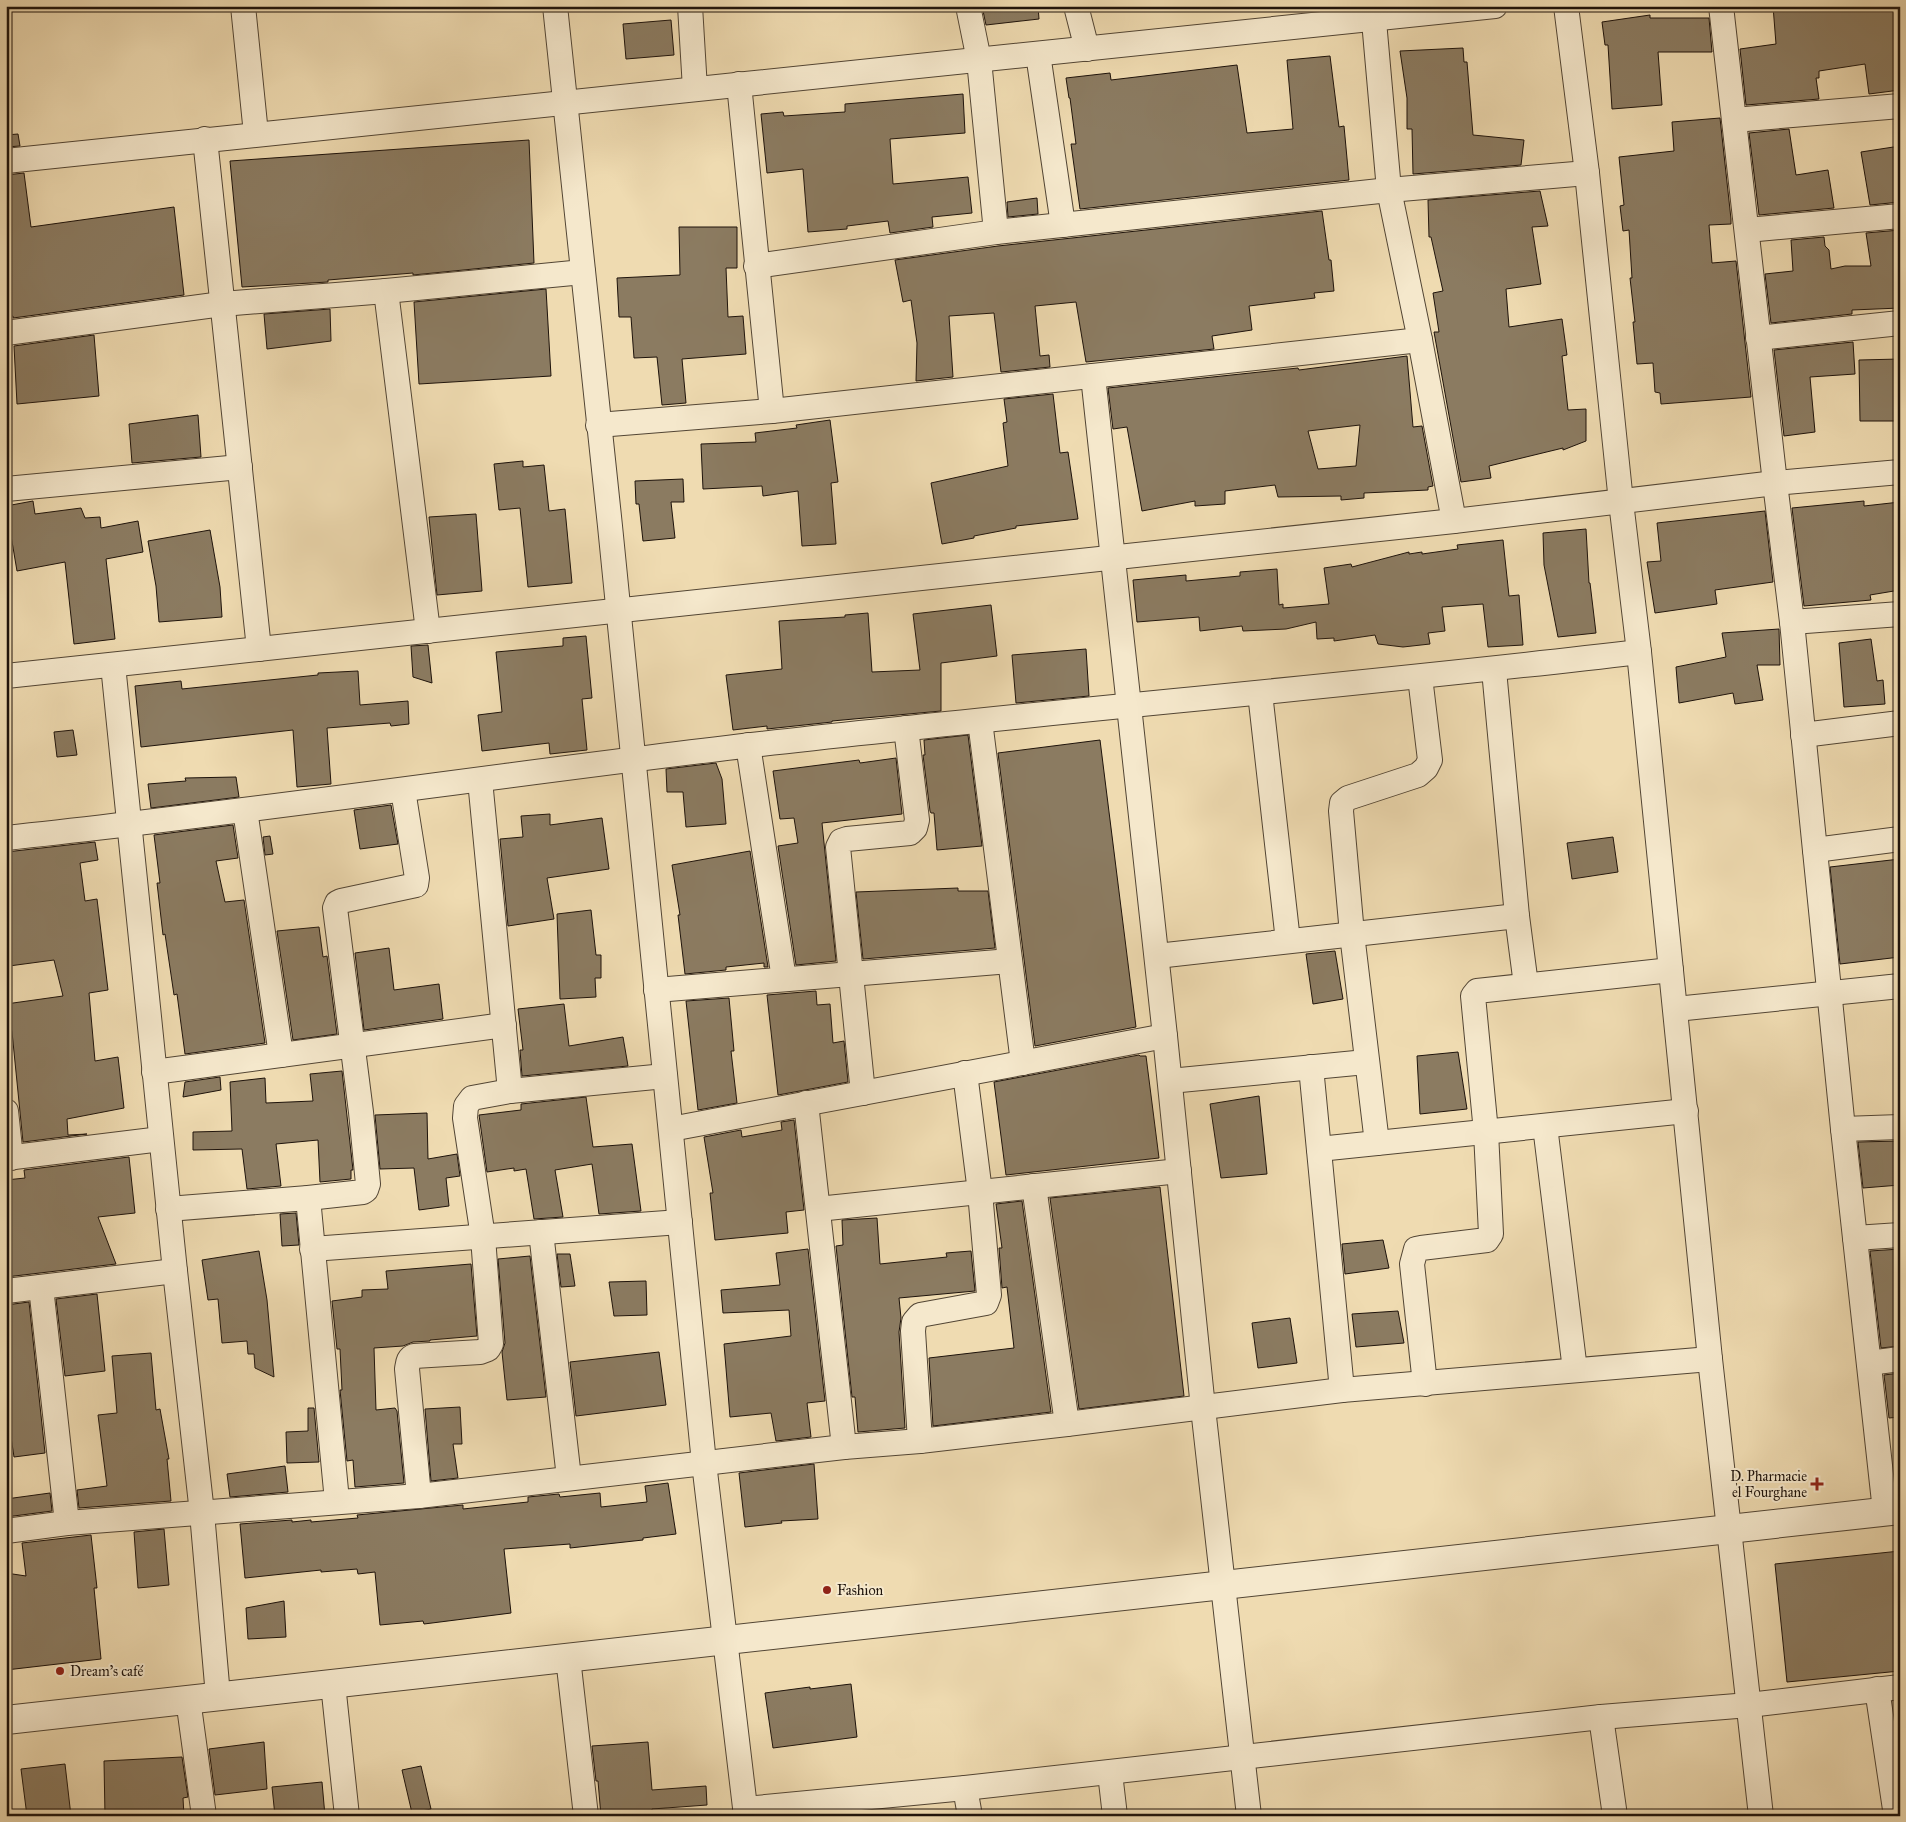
<svg xmlns="http://www.w3.org/2000/svg" width="1906" height="1822" font-family="'IM FELL Great Primer',serif">
	<rect width="100%" height="100%" fill="#efdbb1"/>
	<filter id="stains"><feTurbulence type="fractalNoise" baseFrequency=".004" numOctaves="4"/><feColorMatrix values="0 0 0 0 .2 0 0 0 0 .09 0 0 0 0 .02 0 0 0 .5 -.17"/></filter>
	<radialGradient id="worn" r=".72"><stop offset=".6" stop-color="#630" stop-opacity="0"/><stop offset="1" stop-color="#630" stop-opacity=".3"/></radialGradient>
	<g fill="#8b7b61" stroke="#1e130b" fill-rule="evenodd">
		<path d="M982,6h56l1,13 -53,6z"/>
		<path d="M1773,6h126l1,84 -31,4 -4,-30 -46,7v7h-3l3,21 -73,6 -6,-56 36,-5z"/>
		<path d="M1650,15v3h59l3,34h-54l4,53 -50,4 -4,-64h-3l-3,-23z"/>
		<path d="M671,20l3,35 -48,4 -3,-35z"/>
		<path d="M1463,48l1,14h3l6,73 51,5 -3,25 -108,9 -1,-45h-5v-31l-7,-47z"/>
		<path d="M1330,56l9,71 5,-1 5,54 -269,29 -9,-65h5l-6,-46h-1l-3,-20 44,-5 1,7 126,-15 10,68 46,-4 -6,-69z"/>
		<path d="M963,94l2,39 -75,6 3,45 75,-7 4,36 -40,4 1,10 -43,6 -2,-12 -41,5v3l-39,3 -5,-63 -36,4 -6,-59 22,-2 1,4 61,-4v-8z"/>
		<path d="M1720,118l11,101v5l-22,1 3,38 24,-2 15,136 -90,7 -1,-11 -5,-1 -2,-29 -16,1 -4,-42h2l-5,-44h2l-3,-48 -6,1 -3,-25 4,-1 -5,-48 55,-6 -2,-29z"/>
		<path d="M1789,129l7,46 32,-5 6,38 -75,7 -10,-82z"/>
		<path d="M18,134l2,12 -14,1v-12z"/>
		<path d="M529,140l5,123 -121,12v-2l-85,7v2l-86,5 -12,-126z"/>
		<path d="M1900,146v56l-30,3 -9,-53z"/>
		<path d="M24,173l7,54 143,-20 10,88 -171,23v-2l-7,1v-142z"/>
		<path d="M1540,191l8,35 -16,1 9,57 -35,5 3,38 53,-8 5,36 -5,1 6,54 18,-1v32l-23,9v-2l-74,18 2,12 -30,4 -27,-150h5l-6,-39 10,-2 -12,-54h-2l-1,-37z"/>
		<path d="M1037,198l1,16 -30,3 -1,-15z"/>
		<path d="M1322,211l7,49h2l3,31 -20,2 1,5 -66,8 3,24 -40,6 2,13 -128,13 -10,-60 -41,4 5,50 9,-1 1,12 -49,5 -7,-59 -45,3 4,61 -37,4 1,-38 -6,-43 -8,2 -8,-42 103,-14z"/>
		<path d="M679,227h58v41h-11l2,49 15,-1 3,38 -64,5 4,44 -24,2 -5,-48 -23,1 -3,-41h-12l-2,-39 63,-3z"/>
		<path d="M1900,230v30h-2l2,48 -48,2v4l-81,9 -6,-49 28,-3 -2,-31 33,-3 1,9 4,4 2,19 14,-3h26l-5,-33z"/>
		<path d="M546,289l5,87 -132,8 -5,-82z"/>
		<path d="M330,309l1,32 -64,8 -3,-35z"/>
		<path d="M94,335l5,61 -82,8 -3,-58z"/>
		<path d="M1853,342l2,32 -45,3 5,55 -31,4 -10,-86z"/>
		<path d="M1407,356l6,71 9,-1 11,60 -5,1v3l-64,3v5l-23,2v-4l-63,1 -3,-12 -50,6v13l-30,2v-5l-53,10 -15,-84 -14,2 -5,-41 190,-20 1,2zM1360,425l-4,41 -38,3 -10,-38z"/>
		<path d="M1900,359v62h-40l-1,-61z"/>
		<path d="M1053,394l7,59 8,-1 10,67 -62,7v2l-42,8v2l-32,6 -11,-61 77,-17 -5,-43 4,-1 -3,-23z"/>
		<path d="M198,415l3,42 -69,6 -3,-39z"/>
		<path d="M830,420l8,62 -7,1 5,61 -34,2 -4,-55 -35,5 -1,-10 -59,3 -2,-45 55,-2 -1,-9 42,-5 -1,-3z"/>
		<path d="M523,461v6l21,-2 5,46 16,-2 7,74 -44,4 -8,-79 -21,2 -5,-46z"/>
		<path d="M683,479l1,23h-13l4,36 -32,3 -4,-37h-3l-1,-23z"/>
		<path d="M33,501l2,13 46,-6 4,10 15,-1 1,11 37,-7 5,31 -37,7 9,80 -41,5 -9,-82 -48,9 -11,-65z"/>
		<path d="M1864,501v5l36,-4v88l-30,5 1,5 -67,6 -12,-98z"/>
		<path d="M1765,511l8,71 -58,8 2,14 -62,9 -8,-51 14,-1 -4,-38z"/>
		<path d="M476,514l6,77 -45,4 -8,-78z"/>
		<path d="M1586,529l3,54h1l6,50 -38,4 -14,-72 -1,-32z"/>
		<path d="M210,530l10,57 2,30 -63,5 -3,-36 -8,-45z"/>
		<path d="M1503,540l6,56 10,-1 4,50 -35,2 -5,-43 -41,3 3,24 -17,2 2,11 -27,3 -25,-3 -3,-9 -41,6v-3l-17,1 -1,-17 -30,7 -43,2 -1,-5 -42,5 -1,-14 -62,5 -4,-42 53,-5v6l54,-5v-4l37,-3 2,36 4,-1v4l46,-4 -5,-36 27,-4 1,3 57,-15v2l13,-2v2l36,-5 -1,-4z"/>
		<path d="M991,605l6,51 -56,7v48l-109,10v1l-65,7v-3l-34,4 -7,-55 56,-6 -3,-48 66,-4v-2l23,-2 4,59 48,-2 -7,-56z"/>
		<path d="M1779,629l1,36h-23l6,35 -28,4 -2,-11 -54,10 -3,-36 50,-10 -4,-24z"/>
		<path d="M586,636l6,62 -10,1 5,51 -37,4 -1,-11 -67,8 -4,-36 24,-3 -6,-60 67,-6v-8z"/>
		<path d="M1871,639l6,42 6,-1 2,24 -41,3 -5,-64z"/>
		<path d="M428,645l4,38 -19,-6 -2,-31z"/>
		<path d="M1086,649l3,47 -73,7 -4,-48z"/>
		<path d="M358,671l2,34 48,-4 1,23 -18,2 -1,-3 -63,5 4,56 -34,3 -4,-57 -152,17 -6,-61 46,-5 1,8 136,-14v-2z"/>
		<path d="M73,730l4,25 -20,2 -3,-25z"/>
		<path d="M968,735l14,111 -45,4 -3,-37h-3l-1,-2 -7,-56h2l-1,-15z"/>
		<path d="M1100,740l36,287 -101,19 -37,-293z"/>
		<path d="M896,758l6,56 -80,9 14,138 -40,4 -18,-119 20,-3 -4,-25 -14,1 -7,-48 86,-11 1,3z"/>
		<path d="M716,763l6,16 4,45 -40,3 -3,-35h-16l-1,-23z"/>
		<path d="M236,777l3,20 -88,11 -3,-24 38,-3 -1,-3z"/>
		<path d="M391,805l7,39 -38,5 -6,-39z"/>
		<path d="M550,814v11l52,-7 7,51 -62,9 7,41 -46,7 -8,-87 23,-2 -2,-21z"/>
		<path d="M233,825l5,33 -22,3 9,41 19,-2 21,143 -80,11 -8,-60 -3,1 -9,-61 -2,1 -6,-52h3l-6,-48z"/>
		<path d="M270,836l3,18 -8,1 -2,-18z"/>
		<path d="M1613,837l5,35 -46,7 -5,-36z"/>
		<path d="M95,842l3,18 -18,3 5,38 12,-2 11,91 -19,3 6,68 23,-4 6,51 -57,11 1,16 19,-1 -64,8 -11,-110 -6,-28 57,-8 -9,-36 -45,6 -3,-19v-95z"/>
		<path d="M750,851l18,116h-4v-4l-38,4v3l-41,4 -7,-59h2l-8,-50z"/>
		<path d="M1900,859v98l-60,7 -10,-97z"/>
		<path d="M958,888v3h30l7,57 -132,11 -7,-67z"/>
		<path d="M591,910l5,45h5v23h-6l1,19 -36,2 -3,-85z"/>
		<path d="M319,927l4,30 4,-1 10,78 -44,6 -16,-109z"/>
		<path d="M389,948l5,42 45,-6 4,35 -79,11 -9,-77z"/>
		<path d="M1335,951l8,48 -30,5 -7,-50z"/>
		<path d="M816,991l1,14 13,-1 3,39 11,-2 4,41 -70,13 -11,-100z"/>
		<path d="M729,998l5,53h-3l6,52 -39,7 -12,-109z"/>
		<path d="M564,1004l5,42 54,-9 5,29 -106,10 -2,-26h3l-5,-41z"/>
		<path d="M1458,1052l9,57 -47,5 -3,-58z"/>
		<path d="M1139,1055l1,1h6l13,102 -153,17 -12,-93z"/>
		<path d="M342,1071l11,99h-2v9l-31,3 -2,-42 -42,4 5,42 -34,3 -5,-40 -49,1v-18l39,-1 -2,-49 35,-4 1,25 47,-2 -3,-27z"/>
		<path d="M220,1077l1,13 -38,7 2,-15z"/>
		<path d="M1259,1096l8,78 -46,4 -11,-74z"/>
		<path d="M586,1097l7,50 39,-3 9,67 -42,3 -7,-50 -37,6 8,47 -29,2 -8,-50 -12,2v-3l-27,4 -8,-57 42,-5v-6z"/>
		<path d="M427,1113l1,46 29,-5 3,22 -14,2 3,28 -30,4 -5,-42 -34,1 -5,-54z"/>
		<path d="M794,1120l10,90 -18,2 2,21 -73,7 -5,-47h3l-9,-56 37,-7 1,7 40,-7 -1,-8z"/>
		<path d="M1900,1141v44l-37,3 -5,-46z"/>
		<path d="M129,1157l6,56 -37,4 18,47 -110,13v-97l19,-2 -1,-8z"/>
		<path d="M1160,1187l24,209 -105,13 -29,-211z"/>
		<path d="M1022,1201l29,211 -118,14 -4,-68 85,-10 -7,-61 -5,1 -3,-40h3l-6,-44z"/>
		<path d="M296,1213l3,32 -17,1 -2,-32z"/>
		<path d="M877,1218l3,46 67,-7 -1,-4 25,-2 4,40 -76,7 2,20 -2,14 6,96 -47,4 -3,-35h-3l-16,-151 7,-1 -1,-25z"/>
		<path d="M1383,1240l6,28 -44,6 -3,-30z"/>
		<path d="M808,1249l17,152 -18,2 4,34 -35,4 -5,-28 -41,4 -6,-73 67,-8 -2,-26 -66,3 -2,-23 59,-5 -4,-32z"/>
		<path d="M1900,1249v97l-19,2 -11,-97z"/>
		<path d="M259,1251l8,49 7,77 -19,-9 -1,-14h-6l-1,-13 -25,2 -4,-44 -10,1 -6,-40z"/>
		<path d="M557,1254h13l5,32 -14,1z"/>
		<path d="M530,1256l16,141 -39,3 -5,-48 3,-9 -7,-84z"/>
		<path d="M471,1264l6,72 -47,4v1l-17,1 -10,4 -29,2 2,62 19,-2 2,3 7,72 -49,4 -2,-27 -6,1 -7,-71h2l-2,-41h-3l-5,-48 30,-4v-7l26,-1 -2,-18z"/>
		<path d="M646,1281l1,34 -33,1 -5,-34z"/>
		<path d="M97,1294l8,77 -40,5 -9,-77z"/>
		<path d="M29,1302l16,151 -31,4 -8,-54v-98z"/>
		<path d="M1398,1311l6,32 -48,4 -4,-33z"/>
		<path d="M1290,1318l7,45 -39,5 -6,-45z"/>
		<path d="M659,1352l7,53 -90,11 -6,-54z"/>
		<path d="M151,1353l5,57 4,-1 9,50h-2l4,42 -92,7 -2,-18 30,-4 -9,-71 19,-2 -5,-57z"/>
		<path d="M1900,1373v44l-11,1 -5,-43z"/>
		<path d="M460,1407l2,37h-9l5,34 -27,3 -6,-72z"/>
		<path d="M308,1408h6l5,54 -32,1 -1,-31 22,-1z"/>
		<path d="M814,1464l4,55 -37,2 1,2 -37,4 -6,-54z"/>
		<path d="M285,1466l3,26 -58,5 -3,-23z"/>
		<path d="M668,1483l8,51 -33,4v2l-73,8v-4l-66,5 7,64 -87,11 -1,-3 -43,4 -5,-53 -17,2 -1,-5 -36,3v-2l-76,8 -5,-54 52,-4v2l19,-2v2l47,-4 -1,-3 106,-10v4l65,-7v-5l31,-3 1,3 40,-4 1,14 46,-5 -2,-16z"/>
		<path d="M50,1493l2,18 -46,6v-18z"/>
		<path d="M164,1529l5,56 -31,3 -4,-56z"/>
		<path d="M91,1535l6,53h-3l7,71 -95,11v-97l20,3 -4,-33z"/>
		<path d="M1900,1551v120l-113,11 -12,-118z"/>
		<path d="M284,1601l2,36 -38,2 -2,-31z"/>
		<path d="M851,1684l6,53 -84,11 -8,-55 45,-6v2z"/>
		<path d="M264,1742l3,47 -52,6 -6,-46z"/>
		<path d="M648,1742l4,48 54,-4 1,19 -55,4v3l-51,4 -3,-35h-2l-4,-35z"/>
		<path d="M182,1757l6,40 -5,1 1,18h-79l-1,-55z"/>
		<path d="M65,1764l6,52h-44l-6,-47z"/>
		<path d="M421,1766l10,43 -19,4 -10,-43z"/>
		<path d="M322,1782l3,34h-50l-3,-29z"/>
	</g>
	<g fill="none" stroke-linecap="round" stroke-linejoin="round">
		<defs>
			<g id="minor">
				<path d="M243,6l13,128"/>
				<path d="M555,6l55,520 94,937 42,353"/>
				<path d="M690,6l5,83"/>
				<path d="M968,6l11,54 17,172"/>
				<path d="M1076,6l11,43"/>
				<path d="M1566,6l21,167 34,329 18,150 71,707 51,457"/>
				<path d="M1721,6l54,477 17,139 51,507 42,382"/>
				<path d="M1374,21l15,169 31,150 34,181"/>
				<path d="M1038,54l25,171"/>
				<path d="M739,84l33,327"/>
				<path d="M1734,120l166,-14"/>
				<path d="M205,139l54,510"/>
				<path d="M6,161c496,-55 993,-100 1489,-155"/>
				<path d="M1747,230l153,-14"/>
				<path d="M756,266l240,-34 393,-42 198,-17"/>
				<path d="M386,291l42,340"/>
				<path d="M6,333l216,-29 164,-13 197,-19"/>
				<path d="M1758,338l142,-15"/>
				<path d="M1093,376l72,660 38,372 46,408"/>
				<path d="M598,425l174,-14 648,-71"/>
				<path d="M6,489l234,-22"/>
				<path d="M1792,622l108,-8"/>
				<path d="M113,665l62,606 27,242 16,183"/>
				<path d="M1494,670l23,246 9,69"/>
				<path d="M6,676l1448,-155 321,-38 125,-11"/>
				<path d="M1260,693l28,248"/>
				<path d="M980,721l43,342"/>
				<path d="M1803,735l97,-12"/>
				<path d="M748,745l36,234"/>
				<path d="M480,780l30,311"/>
				<path d="M245,810l36,245"/>
				<path d="M6,838c249,-26 497,-64 746,-93 295,-34 592,-58 887,-93"/>
				<path d="M1815,850l85,-11"/>
				<path d="M1157,956l360,-40"/>
				<path d="M656,990l354,-29"/>
				<path d="M1676,1009l224,-23"/>
				<path d="M1311,1067l31,323"/>
				<path d="M154,1072l350,-47"/>
				<path d="M1170,1081l196,-19"/>
				<path d="M863,1093l-25,-246 3,-6 6,-2 63,-6 5,-5 2,-8 -11,-92"/>
				<path d="M806,1103l38,344"/>
				<path d="M6,1111l5,47"/>
				<path d="M1545,1126l30,244"/>
				<path d="M671,1129l494,-93"/>
				<path d="M1843,1129l57,-2"/>
				<path d="M1377,1143l-25,-209 -11,-123 1,-8 6,-5 70,-23 8,-7 4,-8 -10,-83"/>
				<path d="M1319,1149l367,-38"/>
				<path d="M6,1158l155,-19"/>
				<path d="M1034,1186l33,238"/>
				<path d="M308,1198l29,303"/>
				<path d="M168,1209l140,-11 55,-6 3,-2 2,-6 -7,-72 -26,-204 2,-5 4,-2 75,-16 1,-7 -14,-88"/>
				<path d="M818,1209l361,-38"/>
				<path d="M541,1232l28,246"/>
				<path d="M1855,1238l45,-3"/>
				<path d="M312,1249l368,-27"/>
				<path d="M41,1287l26,236"/>
				<path d="M6,1291l169,-20"/>
				<path d="M1869,1363l31,-4"/>
				<path d="M1425,1384l-13,-120 4,-15 5,-1 66,-8 4,-6 -5,-102 -13,-136 4,-5 194,-21"/>
				<path d="M920,1441l-7,-110 1,-9 6,-7 66,-12 3,-8 -9,-103 -15,-119"/>
				<path d="M419,1496l-12,-127c1,-6 1,-11 7,-13l66,-4 8,-3 3,-5 -8,-107 -18,-119 1,-12 6,-8 38,-7 155,-15"/>
				<path d="M6,1531l61,-8 352,-27 425,-49 76,-6 147,-17 275,-34 368,-31"/>
				<path d="M568,1658l18,158"/>
				<path d="M333,1684l14,132"/>
				<path d="M1877,1689l19,127"/>
				<path d="M188,1699l16,117"/>
				<path d="M1601,1717l14,99"/>
				<path d="M1110,1773l5,43"/>
				<path d="M965,1788l5,28"/>
				<path d="M745,1809l220,-21 636,-71 148,-12 151,-18"/>
			</g>
			<path id="tertiary" d="M6,1720l1894,-210"/>
		</defs>
		<use href="#minor" stroke="#524534" stroke-width="26"/>
		<use href="#tertiary" stroke="#524534" stroke-width="30"/>
		<use href="#minor" stroke="#f5e8cc" stroke-width="24"/>
		<use href="#tertiary" stroke="#f5e8cc" stroke-width="28"/>
	</g>
	<g fill="#8f2418" stroke="#f5e8cc" stroke-width="2">
		<path d="M1814.5 1476.5h5v5h5v5h-5v5h-5v-5h-5v-5h5z"/>
		<circle cx="827" cy="1590" r="5"/>
		<circle cx="60" cy="1671" r="5"/>
	</g>
	<g text-anchor="middle" dominant-baseline="central" stroke-width="4" stroke-linejoin="round" paint-order="stroke">
		<g font-size="14" fill="#1e130b" stroke="#f5e8cc" text-anchor="start">
			<text x="1807" y="1476" text-anchor="end">D. Pharmacie<tspan x="1807" dy="16">el Fourghane</tspan></text>
			<text x="837" y="1590">Fashion</text>
			<text x="70" y="1671">Dream's café</text>
		</g>
	</g>
	<rect width="1906" height="1822" fill="none" stroke="#efdbb1" stroke-width="25"/>
	<rect x="8" y="8" width="1891" height="1807" fill="none" stroke="#1e130b" stroke-width="2.5"/>
	<rect x="12" y="12" width="1881" height="1797" fill="none" stroke="#1e130b"/>
	<rect width="100%" height="100%" filter="url(#stains)"/>
	<rect width="100%" height="100%" fill="url(#worn)"/>
</svg>
